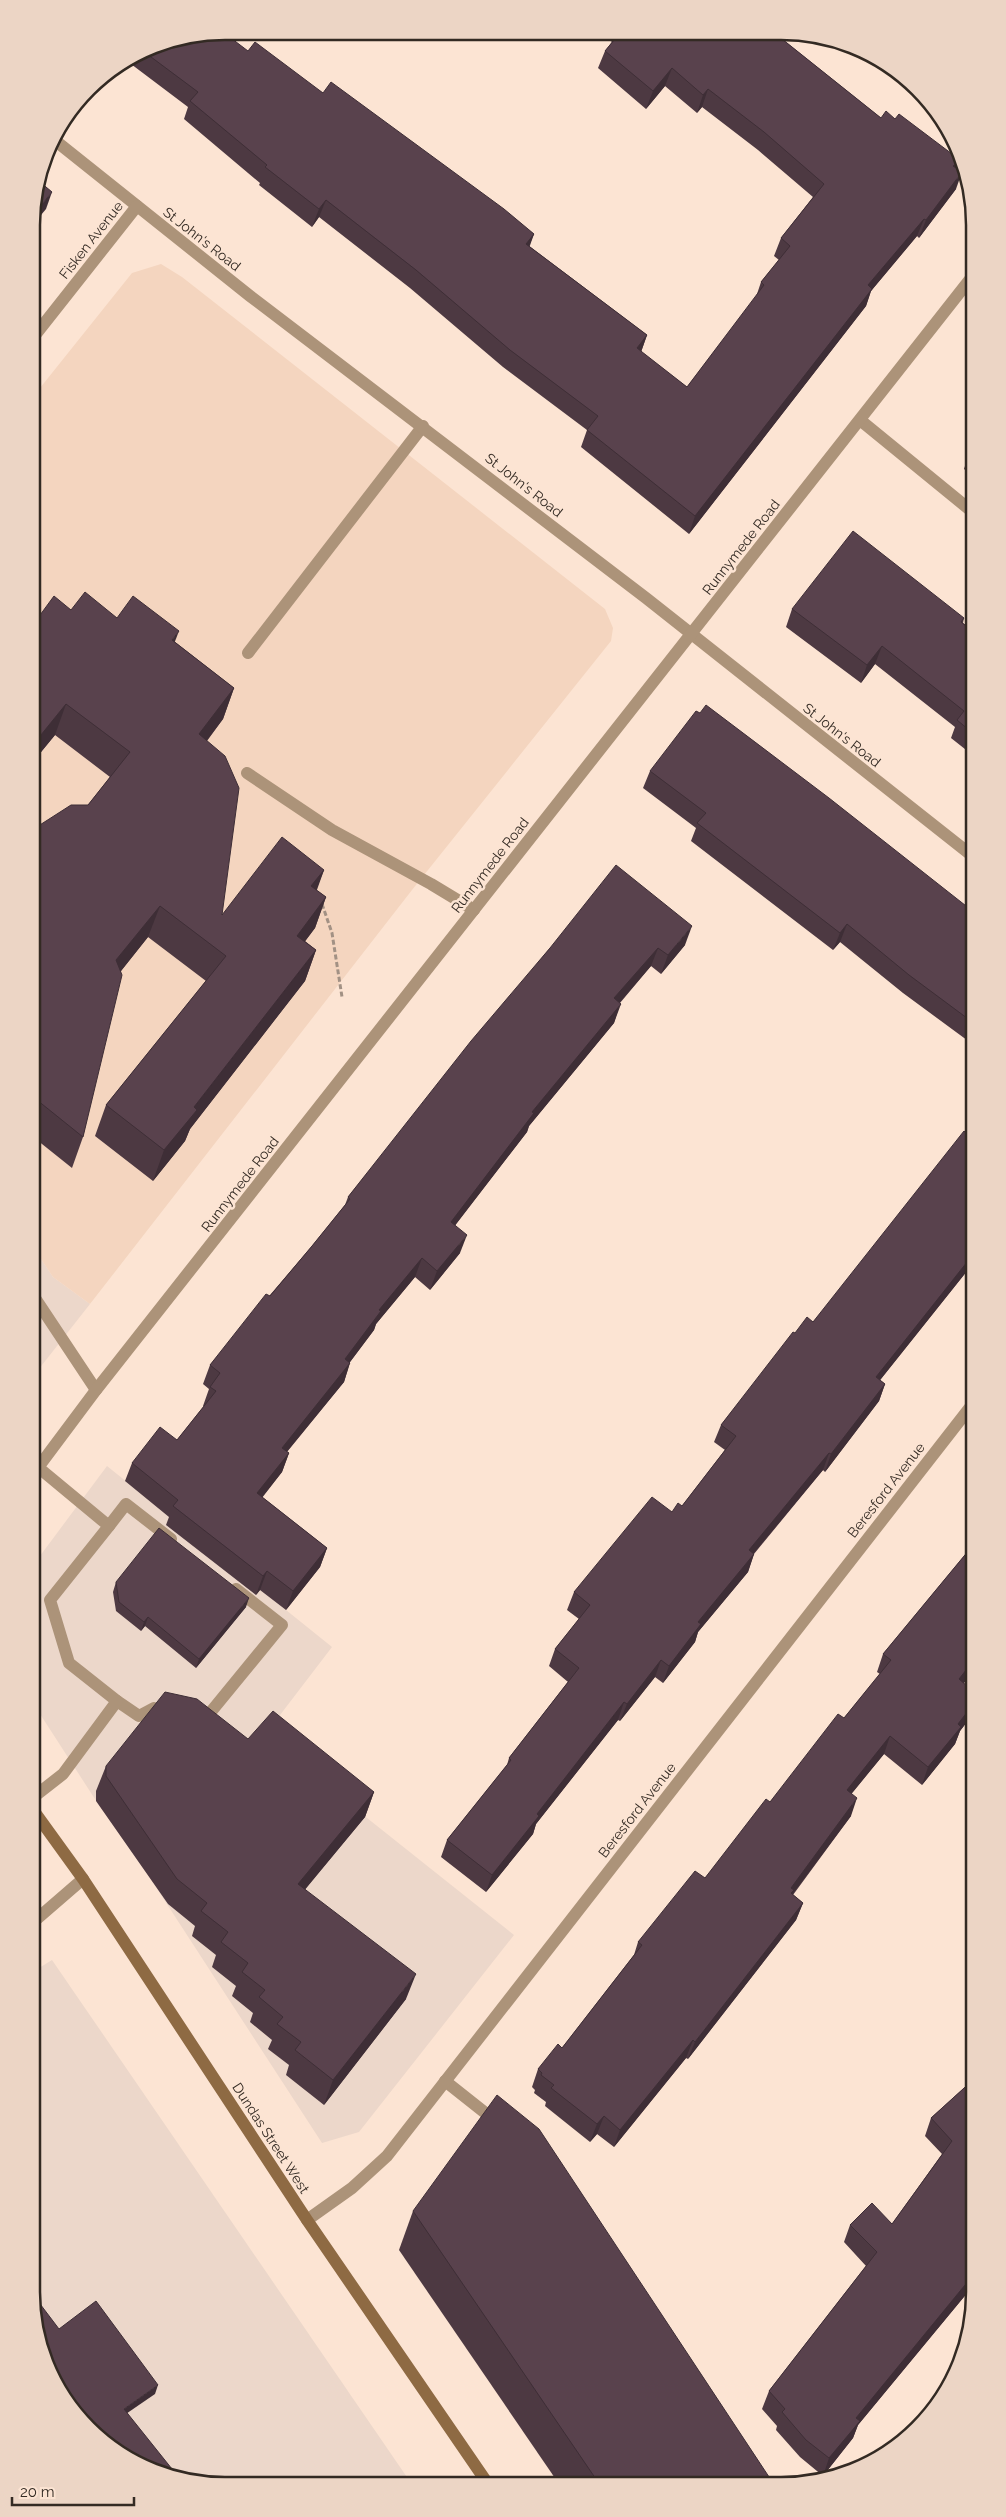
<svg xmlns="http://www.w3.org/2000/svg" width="1006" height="2517" font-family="Raleway,sans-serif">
	<rect width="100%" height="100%" fill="#fce4d3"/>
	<g fill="#ecd7ca">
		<path d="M31,1244l22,33 37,27 -59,75z"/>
		<path d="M107,1466l225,181 -68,89 250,199 -155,197 -37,11 -172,-265 -57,-82 -62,-96v-132z"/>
		<path d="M52,1960l359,523 -223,-1 -48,-16 -43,-29 -40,-48 -19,-47 -7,-50v-319z"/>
	</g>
	<path fill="#f4d5bf" d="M161,264l21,13 423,332 8,19 -2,13 -199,249 -322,414 -37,-27 -22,-33 1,-846 100,-125z"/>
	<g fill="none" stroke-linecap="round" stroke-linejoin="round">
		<path stroke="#a29184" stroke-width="3" stroke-dasharray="5 2.5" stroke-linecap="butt" d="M322,904l10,29 10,64"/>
		<g stroke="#ac9379" stroke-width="12">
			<path d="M860,420l115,94"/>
			<path d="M248,653l175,-227"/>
			<path d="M247,773l85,57 99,54 43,26"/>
			<path d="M31,1292l65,98"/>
			<path d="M109,1526l17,-22 45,35"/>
			<path d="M117,1701l22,15 15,-8 12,3"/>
			<path d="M200,1718l5,1 77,-94 -46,-36"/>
			<path d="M31,1799l32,-25 54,-73 -48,-38 -19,-63 59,-74 -70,-58"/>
			<path d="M31,1924l52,-45"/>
			<path d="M445,2081l53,42"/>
		</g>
		<g stroke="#ac9379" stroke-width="12">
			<path d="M882,62l36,28"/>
			<path d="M52,138l198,158 396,302 329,260"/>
			<path d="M32,339l105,-133"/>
			<path d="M307,2220l45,-32 35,-32 588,-755"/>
		</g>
		<path stroke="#ac9379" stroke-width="12" d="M31,1477l65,-87 879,-1117"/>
		<path stroke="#8e6a43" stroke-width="12" d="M31,1807l52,72 224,341 181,264"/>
	</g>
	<g fill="#4d3942">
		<path d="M602,34l175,1 104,83 75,50v21l-37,49 -2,-2 -46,55 -5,15 -177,228 -108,-87 6,-17 -84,-63 -93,-79 -91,-71 -7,10 -53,-42 1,-2 -76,-64 4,-12 -61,-46 24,-15 97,5 75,42 211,141 -5,12 118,89 -6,17 46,35 69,-90 5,-15 18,-22 -5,-4 7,-18 32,-41 -55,-47 -56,-43 -5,6 -32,-27 -19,23 -48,-41 7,-17 7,-9z"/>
		<path d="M975,445v33l-11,-9 6,-18z"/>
		<path d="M792,609l172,9 -1,5 12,10v124l-24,-19 4,-11 -80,-63 -14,19 -75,-56z"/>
		<path d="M71,610l46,8 58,24 59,46 -11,31 -16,22 15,174 102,-45 -8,20 10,7 -11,31 -10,13 11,9 -11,31 -115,148 -5,12 -32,40 -58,-45 11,-31 100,-124 -58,-44 -27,34 -38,166 -11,31 -40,-32v-306l56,-25 22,-28 -55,-42 -23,28v-137z"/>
		<path d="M650,771l325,142v133l-72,-53 -63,-51 -7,8 -142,-109 5,-13 -53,-40z"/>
		<path d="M685,945l-24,29 -10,-8 -31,37 -6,20 -85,103 -2,6 -72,93 5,28 -30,37 -15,-13 -39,47 -2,6 -24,32 -6,20 -57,70 2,1 -7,19 -20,25 65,51 -7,19 -34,43 -26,-20 -4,5 -90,-70 3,-8 -44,-36 7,-18 45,-23 27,-34h-1l6,-17 -6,-5 7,-19 102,-119 33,-41 3,-8 202,-249z"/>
		<path d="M975,1140v121l-95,119 5,4 -6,17 -54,71 -2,-2 -69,84 -6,18 -50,60 -3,10 -32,41 -8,-6 -35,44 -2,-1 -82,104 -3,10 -47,58 -45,-35 6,-17 60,-75 2,-7 59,-76 -19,-16 6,-17 24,-30 -12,-9 7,-18 98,-80 10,-6 43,-56 -11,-8 7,-17 74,-92 18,-11z"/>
		<path d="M974,1544v127l-10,12 9,31 -13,17 -5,13 -33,41 -38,-31 -33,40v22l-58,79 10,8 -7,17 -108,139 -2,-1 -72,89 -17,-13 -7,8 -45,-36 1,-4 -12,-9 1,-3 -3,-3 6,-18 24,-21 72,-93 4,-13 67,-64 65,-76 74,-84 36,-44 -3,-2 6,-18z"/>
		<path d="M116,1582l130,25 -50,61 -51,-42 -4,5 -25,-20 -3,-19z"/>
		<path d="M248,1739l126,53 -9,25 -60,72 101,110 -82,106 -38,-30 3,-10 -21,-16 4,-9 -22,-18 3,-9 -21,-17 4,-10 -24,-19 4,-12 -24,-19 3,-10 -27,-22 -72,-103v-10l10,-25z"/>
		<path d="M974,2079v193l-1,2h1l-6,18 -110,133 -5,13 -30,38 -23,-19 -24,-27 1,-4 -15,-17 7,-18 97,-125 -22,-24 6,-17 42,-1 50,-70 -17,-18 6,-18z"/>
		<path d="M413,2211l362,275 -216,-2 -160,-234z"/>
	</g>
	<g fill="#3e2e36">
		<path d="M672,68l-7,18 -19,23 7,-18z"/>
		<path d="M708,89l-6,18 -5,6 6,-18z"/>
		<path d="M960,160l-7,17v-11z"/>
		<path d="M962,172l-6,17 -37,49 7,-18z"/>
		<path d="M52,192l-6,17 -14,17v-10z"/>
		<path d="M326,200l-7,17 -7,10 7,-18z"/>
		<path d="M924,219l-7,17 -46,55 -5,15 -177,228 6,-18 173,-231z"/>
		<path d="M534,234l-6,17 -2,-7z"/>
		<path d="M647,335l-6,17 -4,-4z"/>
		<path d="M179,631l-12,31 5,-22z"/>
		<path d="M882,646l-7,18 -14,19 6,-18z"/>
		<path d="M234,688l-11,31 -35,46 11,-31z"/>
		<path d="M66,704l-11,31 -23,28v-17z"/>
		<path d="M324,870l-11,31 -2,-15z"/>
		<path d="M326,897l-11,31 -29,39 11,-31z"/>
		<path d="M160,906l-12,31 -43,54 11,-31z"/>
		<path d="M847,924l-7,18 -7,8 7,-17z"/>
		<path d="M692,926l-7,19 -24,29 7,-19z"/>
		<path d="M658,948l-7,18 -44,51 7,-19z"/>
		<path d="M316,950l-11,31 -115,148 -5,12 -32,40 11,-31 30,-43z"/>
		<path d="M621,1004l-7,19 -85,103 -2,6 -83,108 7,-18 81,-110z"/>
		<path d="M467,1235l-7,18 -30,37 7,-19z"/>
		<path d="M975,1252v9l-106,133 7,-17z"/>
		<path d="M422,1258l-7,19 -39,47 -2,6 -36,48 7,-19 34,-49z"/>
		<path d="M350,1363l-6,19 -69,84 7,-18z"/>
		<path d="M885,1384l-6,17 -54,71 6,-18z"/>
		<path d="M289,1453l-7,19 -31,40 6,-19z"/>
		<path d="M829,1453l-6,17 -81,97 7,-17z"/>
		<path d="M327,1548l-7,19 -34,43 7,-19z"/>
		<path d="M754,1554l-6,18 -50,60 -3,10 -32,41 6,-17 29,-44z"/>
		<path d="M267,1571l-7,19 -4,5 7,-19z"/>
		<path d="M249,1598l-3,9 -50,61 3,-9z"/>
		<path d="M148,1617l-3,9 -4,5 3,-9z"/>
		<path d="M974,1655v16l-22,26 7,-18z"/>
		<path d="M661,1660l-6,17 -35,44 7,-17z"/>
		<path d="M624,1702l-6,18 -82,104 -3,10 -47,58 6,-17 45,-61z"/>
		<path d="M974,1703v8l-1,3 -13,17 -5,13 -33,41 6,-18 30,-43z"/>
		<path d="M890,1736l-6,18 -44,54 7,-18z"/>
		<path d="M374,1792l-9,25 -76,92 9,-25z"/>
		<path d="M857,1798l-6,18 -60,80v-8z"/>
		<path d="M803,1903l-7,17 -108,139 7,-17z"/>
		<path d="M416,1974l-10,25 -82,106 9,-25z"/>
		<path d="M693,2040l-7,18 -72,89 6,-17z"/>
		<path d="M604,2116l-7,18 -7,8 7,-18z"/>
		<path d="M974,2262v10l-12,15 6,-17z"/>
		<path d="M974,2274l-6,18 -110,133 -5,13 -30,38 6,-18 27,-40z"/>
		<path d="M158,2385l-3,9 -35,24 4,-9z"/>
	</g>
	<g fill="#59424d" stroke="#3e2e36">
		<path d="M223,32l25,19 7,-9 68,51 8,-11 173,127 30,25 -8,10 121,91 -10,13 50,39 77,-102 -3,-3 29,-36 -9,-8 43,-54 -60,-52 -56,-43 -5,6 -31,-27 -19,23 -48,-40 14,-17 158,1 104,83 5,-7 9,8 4,-5 61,46 -7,6 9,6 -36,48 -2,-1 -56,66 4,4 -177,227 -108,-86 11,-14 -88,-66 -94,-80 -90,-70 -7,9 -54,-42 2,-2 -77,-64 8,-9 -55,-41 8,-5z"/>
		<path d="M40,182l12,10 -20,24v-4z"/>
		<path d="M975,445v10l-5,-4z"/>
		<path d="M853,531l111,87 -3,4 14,11v102l-18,-15 7,-9 -82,-65 -15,19 -75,-56z"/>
		<path d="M85,592l32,26 16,-22 46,35 -7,9 62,48 -35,46 26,22 14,32 -17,127 60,-78 42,33 -13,16 15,11 -29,39 19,14 -122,157 3,3 -33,40 -58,-45 120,-149 -66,-50 -44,54 6,15 -39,162 -51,-41v-42l4,-5 -4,-4v-215l39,-25h17l42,-53 -64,-48 -34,42v-120l22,-30 17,14z"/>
		<path d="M706,705l123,93 146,115v111l-66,-49 -62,-51 -7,9 -143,-110 9,-10 -56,-42 46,-60 4,2z"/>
		<path d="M616,865l76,61 -24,29 -10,-7 -44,50 7,6 -89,108 2,1 -83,109 16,13 -30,36 -15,-13 -43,52 2,1 -36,48 5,4 -68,85 7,5 -32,40 70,55 -34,43 -26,-20 -4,5 -90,-70 5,-6 -46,-37 28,-36 17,13 39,-49 -6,-4 10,-14 -10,-8 56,-71 4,2 42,-50 38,-47 -2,-2 123,-156 79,-93z"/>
		<path d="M964,1131l11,9v112l-99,125 9,7 -54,70 -2,-1 -80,97 5,4 -56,68 3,2 -32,42 -8,-6 -34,44 -3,-2 -87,112 2,2 -47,59 -45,-35 64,-80 -2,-2 70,-90 -24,-19 35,-44 -16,-13 78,-95 20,15 6,-9 4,3 54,-70 -15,-11 72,-93 2,1 12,-16 6,5z"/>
		<path d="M159,1528l90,70 -50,61 -51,-42 -4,5 -25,-20 -3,-20z"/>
		<path d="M974,1544v116l-15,19 15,13v11l-16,21 3,3 -33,40 -38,-31 -43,54 10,8 -66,90 3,2 -3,3 12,10 -108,139 -2,-2 -73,90 -16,-14 -7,8 -46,-36 3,-3 -13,-10 1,-2 -4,-4 20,-25 4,4 80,-103 -4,-3 57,-71 10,7 61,-79 4,3 68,-88 6,4 47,-58 -8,-6z"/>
		<path d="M165,1692l32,7 51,40 25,-28 101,81 -76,92 118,90 -83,106 -38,-30 6,-8 -24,-18 6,-7 -24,-20 6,-7 -23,-18 6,-9 -27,-21 7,-10 -27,-21 6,-8 -30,-24 -71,-103v-10z"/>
		<path d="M974,2079v183l-6,8 6,4 -118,144 4,3 -31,37 -23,-18 -24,-28 3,-3 -16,-18 108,-139 -27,-27 22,-22 20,21 60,-83 -21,-23z"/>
		<path d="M497,2095l42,34 236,357 -175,-1 -187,-274z"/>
		<path d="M31,2292l28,37 37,-28 62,84 -34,24 56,70 -40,-13 -43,-29 -40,-48 -19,-47z"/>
	</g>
	<g text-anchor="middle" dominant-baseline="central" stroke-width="5" stroke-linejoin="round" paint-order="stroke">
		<g font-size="14" fill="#332a23" stroke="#fce4d3">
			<text transform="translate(202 239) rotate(38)">St John's Road</text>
			<text transform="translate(91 240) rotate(-52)">Fisken Avenue</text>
			<text transform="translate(524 485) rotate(38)">St John's Road</text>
			<text transform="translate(741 547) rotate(-52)">Runnymede Road</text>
			<text transform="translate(842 735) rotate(38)">St John's Road</text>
			<text transform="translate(490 865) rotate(-52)">Runnymede Road</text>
			<text transform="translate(240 1184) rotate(-52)">Runnymede Road</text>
			<text transform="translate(886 1490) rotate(-52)">Beresford Avenue</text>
			<text transform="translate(637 1810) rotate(-52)">Beresford Avenue</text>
			<text transform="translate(271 2138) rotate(57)">Dundas Street West</text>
		</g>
	</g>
	<path d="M0 0H1006V2517H0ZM225 40H781A185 185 0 0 1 966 225V2292A185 185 0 0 1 781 2477H225A185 185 0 0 1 40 2292V225A185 185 0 0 1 225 40Z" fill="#ecd5c5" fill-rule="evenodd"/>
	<path fill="none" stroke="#332a23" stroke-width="2.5" d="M225 40H781A185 185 0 0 1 966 225V2292A185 185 0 0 1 781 2477H225A185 185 0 0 1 40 2292V225A185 185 0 0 1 225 40Z"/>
	<path d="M12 2497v8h122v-8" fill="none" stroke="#332a23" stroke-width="2.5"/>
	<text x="20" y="2497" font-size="15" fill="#332a23" stroke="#fce4d3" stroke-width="4" paint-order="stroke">20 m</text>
</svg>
